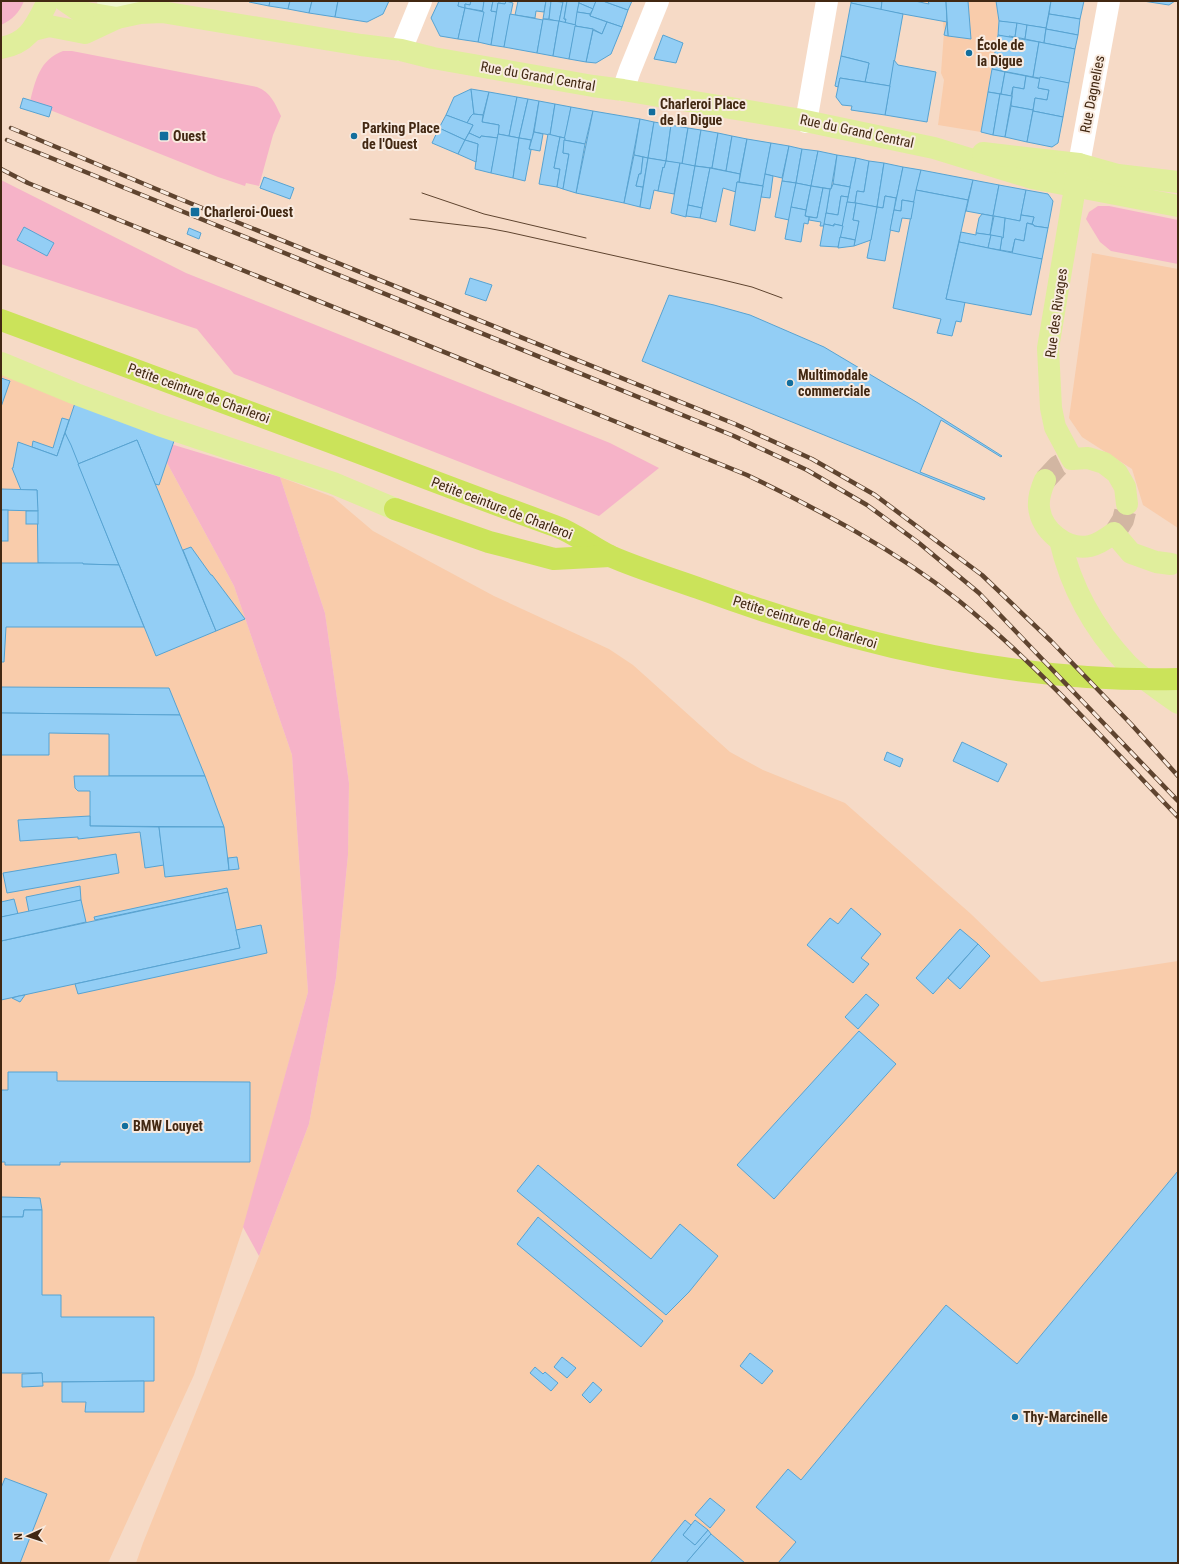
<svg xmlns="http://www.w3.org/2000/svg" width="1179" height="1564" font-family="'Roboto Condensed',sans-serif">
	<rect width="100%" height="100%" fill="#f6dac6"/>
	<g fill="#f9ccab">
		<path d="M941,1h55l3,23 -18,108 -43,-7 6,-45 -3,-7 3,-41z"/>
		<path d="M1092,253l86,16v259l-35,-23 -11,-36 -50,-32 -13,-19z"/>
		<path d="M1,372l153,67 80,147 58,169 16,237 -62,227 -52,156 -86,188h-107z"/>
		<path d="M280,477l53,20 40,34 121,65 115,53 24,16 97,87 33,18 82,33 126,111 70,68 137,-21v602h-1042l7,-20 116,-287 50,-132 27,-146 12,-123 1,-72 -24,-170z"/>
	</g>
	<g fill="#f6b3c8">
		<path d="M1,1h23c-5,12 -11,18 -23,24z"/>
		<path d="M63,51h9l185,36c14,5 18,17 24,29l-8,19 -14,51 -13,-3 -1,3 -27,-9 -188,-75c5,-21 10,-43 33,-51z"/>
		<path d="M1,180l185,93 424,170 49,25 -60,48 -365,-142 -37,-45 -196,-65z"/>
		<path d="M1098,206h11l69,14v44l-67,-13 -11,-9 -14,-23 3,-7z"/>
		<path d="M154,439l126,38 45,136 24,170 -1,72 -12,123 -27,146 -50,132 -16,-29 65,-235 -16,-237 -58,-169z"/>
	</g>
	<g fill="#93cef5" stroke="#57a3d2">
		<path d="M250,1h20l-1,5 -20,-4z"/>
		<path d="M270,1h20l-2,8 -19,-3z"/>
		<path d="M290,1h22l-3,12 -21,-4z"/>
		<path d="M312,1h26l-3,16 -26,-4z"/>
		<path d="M338,1h51l-6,13 -16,8 -32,-5z"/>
		<path d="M439,1h20l-1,5 7,2 -7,31 -18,-3 -9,-18z"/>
		<path d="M459,1h12l-1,4 -5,-1v4l-7,-2z"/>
		<path d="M471,1h13l-1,10 -18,-3v-4l5,1z"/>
		<path d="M484,1h9l-2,10 6,1 -6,33 -13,-3z"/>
		<path d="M493,1h19v1l-6,-1 -1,3 -7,-1 -1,9 -6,-1z"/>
		<path d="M506,1l7,2 -9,44 -13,-2 7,-42 7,1z"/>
		<path d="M518,1h28l-2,11 -8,-1 -1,7 -20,-3z"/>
		<path d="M546,1h5l-2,18h-6z"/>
		<path d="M551,1l12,1 -4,20 -10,-3z"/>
		<path d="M556,1h11l-3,18h2l-1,4 -6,-1 4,-20z"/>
		<path d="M566,1h13l-3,24 -11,-2 1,-4h-2l3,-18z"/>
		<path d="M579,1h17l-3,8 -14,-6z"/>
		<path d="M596,1h7l25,9 -6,17 -32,-11z"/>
		<path d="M603,1h29l-4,9z"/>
		<path d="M851,1h31l-1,9 -30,-7z"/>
		<path d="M882,1h33l14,3 -1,-3h18l1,21 -66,-12z"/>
		<path d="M946,1h22l3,38 -23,-3z"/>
		<path d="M996,1h55l-5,27 -47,-7z"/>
		<path d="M1051,1h33l-4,18 -31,-5z"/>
		<path d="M1143,1h32l-6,4z"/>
		<path d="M579,3l14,6 -3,5 -13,-2z"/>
		<path d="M851,3l52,11 -13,72 -25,-4 4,-19 -28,-7z"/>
		<path d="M465,8l19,4 -6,30 -20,-3z"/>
		<path d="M577,12l13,2v2l17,6 -5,12 -9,-5 -18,-3z"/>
		<path d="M510,14l33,6 -6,33 -33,-6z"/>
		<path d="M1049,14l31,5 -2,16 -32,-6z"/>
		<path d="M543,19l16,2 -6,35 -16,-3z"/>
		<path d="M559,21l17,4 -7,34 -16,-3z"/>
		<path d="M999,21l18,2 -2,14 -6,-1v2l-11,-3z"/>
		<path d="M607,22l15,5 -11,27 -15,9 -10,-1 7,-32 9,4z"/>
		<path d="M947,22l1,14 -4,-1z"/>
		<path d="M1017,23l10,2 -2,14 -10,-2z"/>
		<path d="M1027,25l19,3 -2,15 -19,-4z"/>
		<path d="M575,26l18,3 -7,33 -17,-3z"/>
		<path d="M1046,29l32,6 -3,14 -31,-6z"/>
		<path d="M663,35l20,8 -7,20 -22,-4z"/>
		<path d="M998,35l41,7 -6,35 -41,-8z"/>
		<path d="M1039,42l36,7 -6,34 -36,-6z"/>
		<path d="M841,56l28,7 -4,19 -25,-4 -2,9 -3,-1z"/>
		<path d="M894,60l4,5 38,7 -9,50 -42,-7z"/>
		<path d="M992,69l13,3 -4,22 -13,-2z"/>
		<path d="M1005,72l21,4 -2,13 -11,-2 -2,9 -10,-2z"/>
		<path d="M1026,76l14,3 -2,9 11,2 -2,10 -12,-2 -2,12 -22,-4 2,-19 11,2z"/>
		<path d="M1040,77l29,6 -6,34 -30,-6 2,-13 12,2 2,-10 -11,-2z"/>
		<path d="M840,78l50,8 -5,29 -34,-5 1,-4 -10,-1 -6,-8z"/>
		<path d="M471,89l3,25 -3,2 -4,7 -21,-8 8,-18z"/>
		<path d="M471,89l18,3 -6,23 -9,-1z"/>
		<path d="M489,92l28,5 -8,39 -11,-2 1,-9 -17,-3z"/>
		<path d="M988,92l12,2 -7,41 -12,-3z"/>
		<path d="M1000,94l12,2 -7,41 -12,-2z"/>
		<path d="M517,97l11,2 -9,39 -10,-2z"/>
		<path d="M23,98l29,9 -3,10 -29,-9z"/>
		<path d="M528,99l11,2 -7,39 -13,-2z"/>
		<path d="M539,101l16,3 -5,31 -16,-3z"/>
		<path d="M555,104l16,3 -6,31 -15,-3z"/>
		<path d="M1011,106l22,4 -6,32 -22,-5z"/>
		<path d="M571,107l22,4 -8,33 -21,-4z"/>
		<path d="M593,111l47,8 -16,84 -48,-10z"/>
		<path d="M1033,111l30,6 -5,26 -6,4 -25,-5z"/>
		<path d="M473,114l10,1 -1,7 17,3 -1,13 -17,-2 -1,2 -11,-5 4,-8 -6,-2 4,-7z"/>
		<path d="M446,115l27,10 -8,15 -26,-12z"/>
		<path d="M640,119l14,3 -6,36 -14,-3z"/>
		<path d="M654,122l17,3 -5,36 -18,-3z"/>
		<path d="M671,125l17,3 -6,36 -16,-3z"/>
		<path d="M439,128l26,12 -7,14 -26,-11z"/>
		<path d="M688,128l13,2 -6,36 -13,-2z"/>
		<path d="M701,130l17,3 -6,35 -17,-2z"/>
		<path d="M534,132l9,2 -3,17 -11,-2z"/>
		<path d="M469,133l11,5 1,-2 17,2 -7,35 -16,-4 3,-25 -13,-4z"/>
		<path d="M718,133l14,3 -6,35 -14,-3z"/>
		<path d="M498,134l21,4 -6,40 -22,-5z"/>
		<path d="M548,134l12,3 -6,31 6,1 -3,18 -18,-3z"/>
		<path d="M732,136l15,3 -7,35 -14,-3z"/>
		<path d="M560,137l5,1 -2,15 6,1 -6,35 -6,-2 3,-18 -6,-1z"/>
		<path d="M519,138l12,2 -2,9 2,1 -6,31 -12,-3z"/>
		<path d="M747,139l24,4 -8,43 -24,-4z"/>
		<path d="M465,140l13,4 -2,18 -18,-8z"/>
		<path d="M564,140l21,4 -9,49 -13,-4 6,-35 -6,-1z"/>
		<path d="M771,143l18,3 -7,32 -17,-4z"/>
		<path d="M789,146l13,3 -6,34 -14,-2z"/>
		<path d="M802,149l16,2 -7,35 -15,-3z"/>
		<path d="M818,151l19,4 -6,34 -20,-3z"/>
		<path d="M634,155l9,2 -2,17h-2l-3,12 7,1 -3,20 -16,-4z"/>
		<path d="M837,155l19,3 -6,29 -17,-3z"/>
		<path d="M643,157l5,1 -5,29 -7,-1 3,-12h2z"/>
		<path d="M648,158l18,3 -2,7 -1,-1 -5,24 -4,-1 -4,19 -10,-2z"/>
		<path d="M856,158l13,3 -5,31 -7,-1 -2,12 -8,-1z"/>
		<path d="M666,161l14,2 -6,31 -16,-3 5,-24 1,1z"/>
		<path d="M869,161l15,2 -7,44 -22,-4 2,-12 7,1z"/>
		<path d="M680,163l15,3 -9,51 -15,-4z"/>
		<path d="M884,163l19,4 -6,29 -1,2 -11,-2 -2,12 -6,-1z"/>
		<path d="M695,166l15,2 -8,40 -14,-3z"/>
		<path d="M903,167l18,3 -7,32 -12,-2 -1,11 -7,-1z"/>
		<path d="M710,168l30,6 -1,8h-2l-1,10 -13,-4 -7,34 -16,-4z"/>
		<path d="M921,170l52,10 -5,20 -52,-10z"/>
		<path d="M765,174l8,2 -3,22 -9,-1z"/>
		<path d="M264,177l30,11 -4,11 -30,-11z"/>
		<path d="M973,180l26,5 -6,31 -27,-5z"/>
		<path d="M782,181l14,2 -7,37 -14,-3z"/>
		<path d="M737,182l26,4 -8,45 -25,-6z"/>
		<path d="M796,183l15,3 -5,24 -15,-3z"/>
		<path d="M833,184l17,3 -2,10 -7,-1 -3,19 -12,-2 4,-24h1z"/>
		<path d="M999,185l27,5 -6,31 -27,-5z"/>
		<path d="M811,186l12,2 -6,30 -12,-2z"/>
		<path d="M823,188l7,1 -6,37h-4l1,-4 -12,-2v-3l8,1z"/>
		<path d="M916,190l52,10 -22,99 19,3 -4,20 -5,-1 -4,15 -15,-3 4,-14 -48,-11z"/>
		<path d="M1026,190l22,4 5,7 -5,27 -14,-2v-1l-2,-1 2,-7 -13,-2z"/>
		<path d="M841,196l7,1 -5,29 -9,-2v2l-10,-2 2,-11 12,2z"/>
		<path d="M885,196l11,2 -11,63 -18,-3 10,-51 6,1z"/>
		<path d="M902,200l12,2 -3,17 -9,-1 -3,14 -9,-2 4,-20 7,1z"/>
		<path d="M847,202l9,1 -3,17 6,1 -3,19 -16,-3z"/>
		<path d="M856,203l21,4 -6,33 -17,6 5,-25 -6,-1z"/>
		<path d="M688,205l14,3 -2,10 -14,-2z"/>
		<path d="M791,207l15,3 -1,6 4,1 -1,7 -4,-1 -3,19 -16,-3z"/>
		<path d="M982,214l11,2 -3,19 -14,-2 3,-15z"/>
		<path d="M1021,215l13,2 -2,7 -5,-1 -3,18 -9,-2 -3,13 -12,-2 2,-13 1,1 2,-20 15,3z"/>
		<path d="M994,216l11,2 -2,20 -13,-3z"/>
		<path d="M1027,223l7,2v1l14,2 -6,31 -30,-5 3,-15 9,2z"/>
		<path d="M824,224l10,2v-2l9,2 -5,21 -18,-1z"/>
		<path d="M24,227l30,16 -7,13 -30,-16z"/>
		<path d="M189,228l12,5 -2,6 -12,-5z"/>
		<path d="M961,232l15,3v-2l15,2 -3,13 -29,-6z"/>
		<path d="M991,235l11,2 -2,13 -12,-2z"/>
		<path d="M840,237l15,3 -1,6 -16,2z"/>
		<path d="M959,242l83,17 -11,56 -85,-16z"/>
		<path d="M470,278l22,7 -6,16 -21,-7z"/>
		<path d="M669,295l45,10 36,10 74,32 94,56 84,53 -1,1 -60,-37 -21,52 65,26 -1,2 -342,-139z"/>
		<path d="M1,378l9,3 -9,26z"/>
		<path d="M75,403l100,35 -16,47 -4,-1 -18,-44 -59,24 -13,-31z"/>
		<path d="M62,418l7,2 -12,36 -25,-9 1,-6 20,7z"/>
		<path d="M65,433l6,12 48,120 -81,-2 -1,-73h-16l-9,-22h1l5,-26 39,14z"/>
		<path d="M137,440l79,191 -60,25 -78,-192z"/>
		<path d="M1,489l36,1 1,21 -37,-1z"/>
		<rect x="1" y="510" width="7" height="31"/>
		<rect x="26" y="511" width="12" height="13"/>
		<path d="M191,547l20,28h1l33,44 -29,12 -33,-81z"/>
		<path d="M1,563h82v1l36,1 25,62h-138l-2,35h-3z"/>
		<path d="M1,687l168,1 11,27 -179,-2z"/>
		<path d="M1,713l179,2 25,61h-96v-42l-60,-1v22h-48z"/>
		<path d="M962,742l45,22 -9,18 -45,-21z"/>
		<path d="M887,752l16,7 -3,8 -16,-7z"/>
		<path d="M74,776h131l19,51 -134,-1v-35h-12l-3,-3z"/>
		<path d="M90,816v10l69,1 5,38 -19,3 -5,-36 -62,7v-2l-58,4 -2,-21z"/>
		<path d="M159,827h65l5,43 -64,7z"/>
		<path d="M116,854l3,19 -112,20 -4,-20z"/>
		<path d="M237,857l2,12 -10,1 -1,-12z"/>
		<path d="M80,886l1,14 -52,12 -3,-15z"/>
		<path d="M227,888l1,4 -133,28 -1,-3z"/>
		<path d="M228,892l12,56 -239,52v-59z"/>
		<path d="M14,899l4,15 -17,3v-15z"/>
		<path d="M81,900l5,22 -85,19v-24z"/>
		<path d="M851,908l30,26 -20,24 8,6 -16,19 -46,-38 23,-27 8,6z"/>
		<path d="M261,925l6,28 -189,41 -3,-10 165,-36 -4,-18z"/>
		<path d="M960,929l18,15 -45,50 -17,-16z"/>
		<path d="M978,944l12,12 -30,33 -12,-11z"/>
		<path d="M866,994l13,11 -21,24 -13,-12z"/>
		<path d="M25,995l-5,7 -8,-4 7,-2z"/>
		<path d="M859,1031l37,33 -122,135 -37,-34z"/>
		<path d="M8,1072h49v9l193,1v80h-190v3h-55v-3h-4v-72h7z"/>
		<path d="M538,1165l113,94 29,-35 38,32 -29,36 -23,23 -149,-124z"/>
		<path d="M1178,1171v392h-400l18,-21 -40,-35 32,-38 13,11 145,-175 71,59z"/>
		<path d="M1,1197l39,1 2,12h-18l-1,7h-22z"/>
		<path d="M24,1210h18v85h19v22h93v64l-112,1v-9h-41v-156h22z"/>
		<path d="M538,1217l125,104 -22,26 -124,-103z"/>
		<path d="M750,1353l23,18 -11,13 -22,-18z"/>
		<path d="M562,1357l14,11 -9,10 -13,-11z"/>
		<path d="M535,1367l8,7 2,-2 13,11 -7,8 -21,-18z"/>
		<path d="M42,1373l1,13 -21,1v-13z"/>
		<path d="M144,1381v31h-59l1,-10h-24v-20z"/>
		<path d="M593,1382l9,8 -12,13 -8,-8z"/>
		<path d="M5,1478l42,16 -27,69h-15l-4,-2v-73z"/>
		<path d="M710,1498l15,12 -15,18 -15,-13z"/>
		<path d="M685,1520l6,5 -8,10 12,10 13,-15 3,4 -25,29h-36z"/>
		<path d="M695,1520l13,10 -13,15 -12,-10z"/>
		<path d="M711,1534l34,29h-59z"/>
	</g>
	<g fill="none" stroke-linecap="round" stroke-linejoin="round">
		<g stroke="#d2b6a2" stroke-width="22" stroke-dasharray="22 11" stroke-linecap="butt">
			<path d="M1045,480l13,-14 10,-5"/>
			<path d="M1116,531l7,-11 4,-16"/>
		</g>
		<g stroke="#fff" stroke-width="22">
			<path d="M401,50l20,-49"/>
			<path d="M623,90l7,-20 28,-69"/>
			<path d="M806,122l21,-121"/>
			<path d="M1079,164l30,-163"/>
		</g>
		<path stroke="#eff7ce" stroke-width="22" d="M108,1l13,4 19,8"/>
		<g stroke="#e0ee9c" stroke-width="22">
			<path d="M65,1l16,11 36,6"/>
			<path d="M33,30l16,-4 36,7 32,-15 23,-5 22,-1 199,33 40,5 32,8 160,28 30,4 173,29 138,29 98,30 146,28"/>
			<path d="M1,48c27,-5 34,-21 45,-43l1,-4"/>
			<path d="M983,153l96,11 39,11 60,7"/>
			<path d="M1079,164l-31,184 3,60 4,19 17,32 16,-1 16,5 13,10 8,14 2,17"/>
			<path d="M1,363l75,31 83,31 174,58 62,26"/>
			<path d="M1045,480c-4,9 -7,17 -6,27 2,23 27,44 51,39 9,-2 16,-7 24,-13l17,20 25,9 15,2"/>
			<path d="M1060,540c11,48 33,88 67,124 13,13 36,28 51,39"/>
		</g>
		<g stroke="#cbe35a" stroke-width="22">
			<path d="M1,320c107,40 214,79 321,119 78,29 155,59 233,87 20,7 36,21 55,30 27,12 60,22 88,32 153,56 315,95 480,91"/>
			<path d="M395,509l94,33 65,17 56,-3"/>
		</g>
		<g stroke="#5f442f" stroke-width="1">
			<path d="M422,193l62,21 102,24"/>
			<path d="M410,219l77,9 21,4 211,47 33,8 30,11"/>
		</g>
		<defs>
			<g id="rail">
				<path d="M11,128l169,71 555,225 77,35 63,36 107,80 69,66 80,83 47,52"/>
				<path d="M7,140l727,296 73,34 60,35 52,38 60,50 199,208"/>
				<path d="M1,169l27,14 719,292c74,36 147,74 211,125 80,65 149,143 220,217"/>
			</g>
		</defs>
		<use href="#rail" stroke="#5f442f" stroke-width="4.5"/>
		<use href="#rail" stroke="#f9ebe0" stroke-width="3" stroke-dasharray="9" stroke-linecap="butt"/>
	</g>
	<g fill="#126e9d" stroke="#f9ebe0" stroke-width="1.5">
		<circle cx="969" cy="53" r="4"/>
		<rect x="648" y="108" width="8" height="8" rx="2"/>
		<rect x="159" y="131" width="10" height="10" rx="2"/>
		<circle cx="354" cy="136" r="4"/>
		<rect x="190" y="207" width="10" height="10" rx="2"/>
		<circle cx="790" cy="383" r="4"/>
		<circle cx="125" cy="1126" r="4"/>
		<circle cx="1015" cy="1417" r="4"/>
	</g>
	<g text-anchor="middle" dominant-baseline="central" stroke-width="4" stroke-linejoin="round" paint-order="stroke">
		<g font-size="14" font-weight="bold" fill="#422812" stroke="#f9ebe0" text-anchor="start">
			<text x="977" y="45">École de<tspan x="977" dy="16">la Digue</tspan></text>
			<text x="660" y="104">Charleroi Place<tspan x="660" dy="16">de la Digue</tspan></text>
			<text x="362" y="128">Parking Place<tspan x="362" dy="16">de l'Ouest</tspan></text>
			<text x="173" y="136">Ouest</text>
			<text x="204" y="212">Charleroi-Ouest</text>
			<text x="798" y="375">Multimodale<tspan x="798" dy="16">commerciale</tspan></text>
			<text x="133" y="1126">BMW Louyet</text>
			<text x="1023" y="1417">Thy-Marcinelle</text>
		</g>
		<g font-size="14" fill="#422812" stroke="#f9ebe0">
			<text transform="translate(538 76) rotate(10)">Rue du Grand Central</text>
			<text transform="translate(1092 94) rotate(-79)">Rue Dagnelies</text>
			<text transform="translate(857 131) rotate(12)">Rue du Grand Central</text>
			<text transform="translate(1056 313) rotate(-82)">Rue des Rivages</text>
			<text transform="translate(199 393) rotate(20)">Petite ceinture de Charleroi</text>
			<text transform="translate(502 508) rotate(21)">Petite ceinture de Charleroi</text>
			<text transform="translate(805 622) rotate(17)">Petite ceinture de Charleroi</text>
		</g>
	</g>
	<rect width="1179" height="1564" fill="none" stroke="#422812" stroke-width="4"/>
	<g transform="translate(28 1536) rotate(267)" stroke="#f9ebe0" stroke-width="3" paint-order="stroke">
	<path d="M0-3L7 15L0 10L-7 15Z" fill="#422812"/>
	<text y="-6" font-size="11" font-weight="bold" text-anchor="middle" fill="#422812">N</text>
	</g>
</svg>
